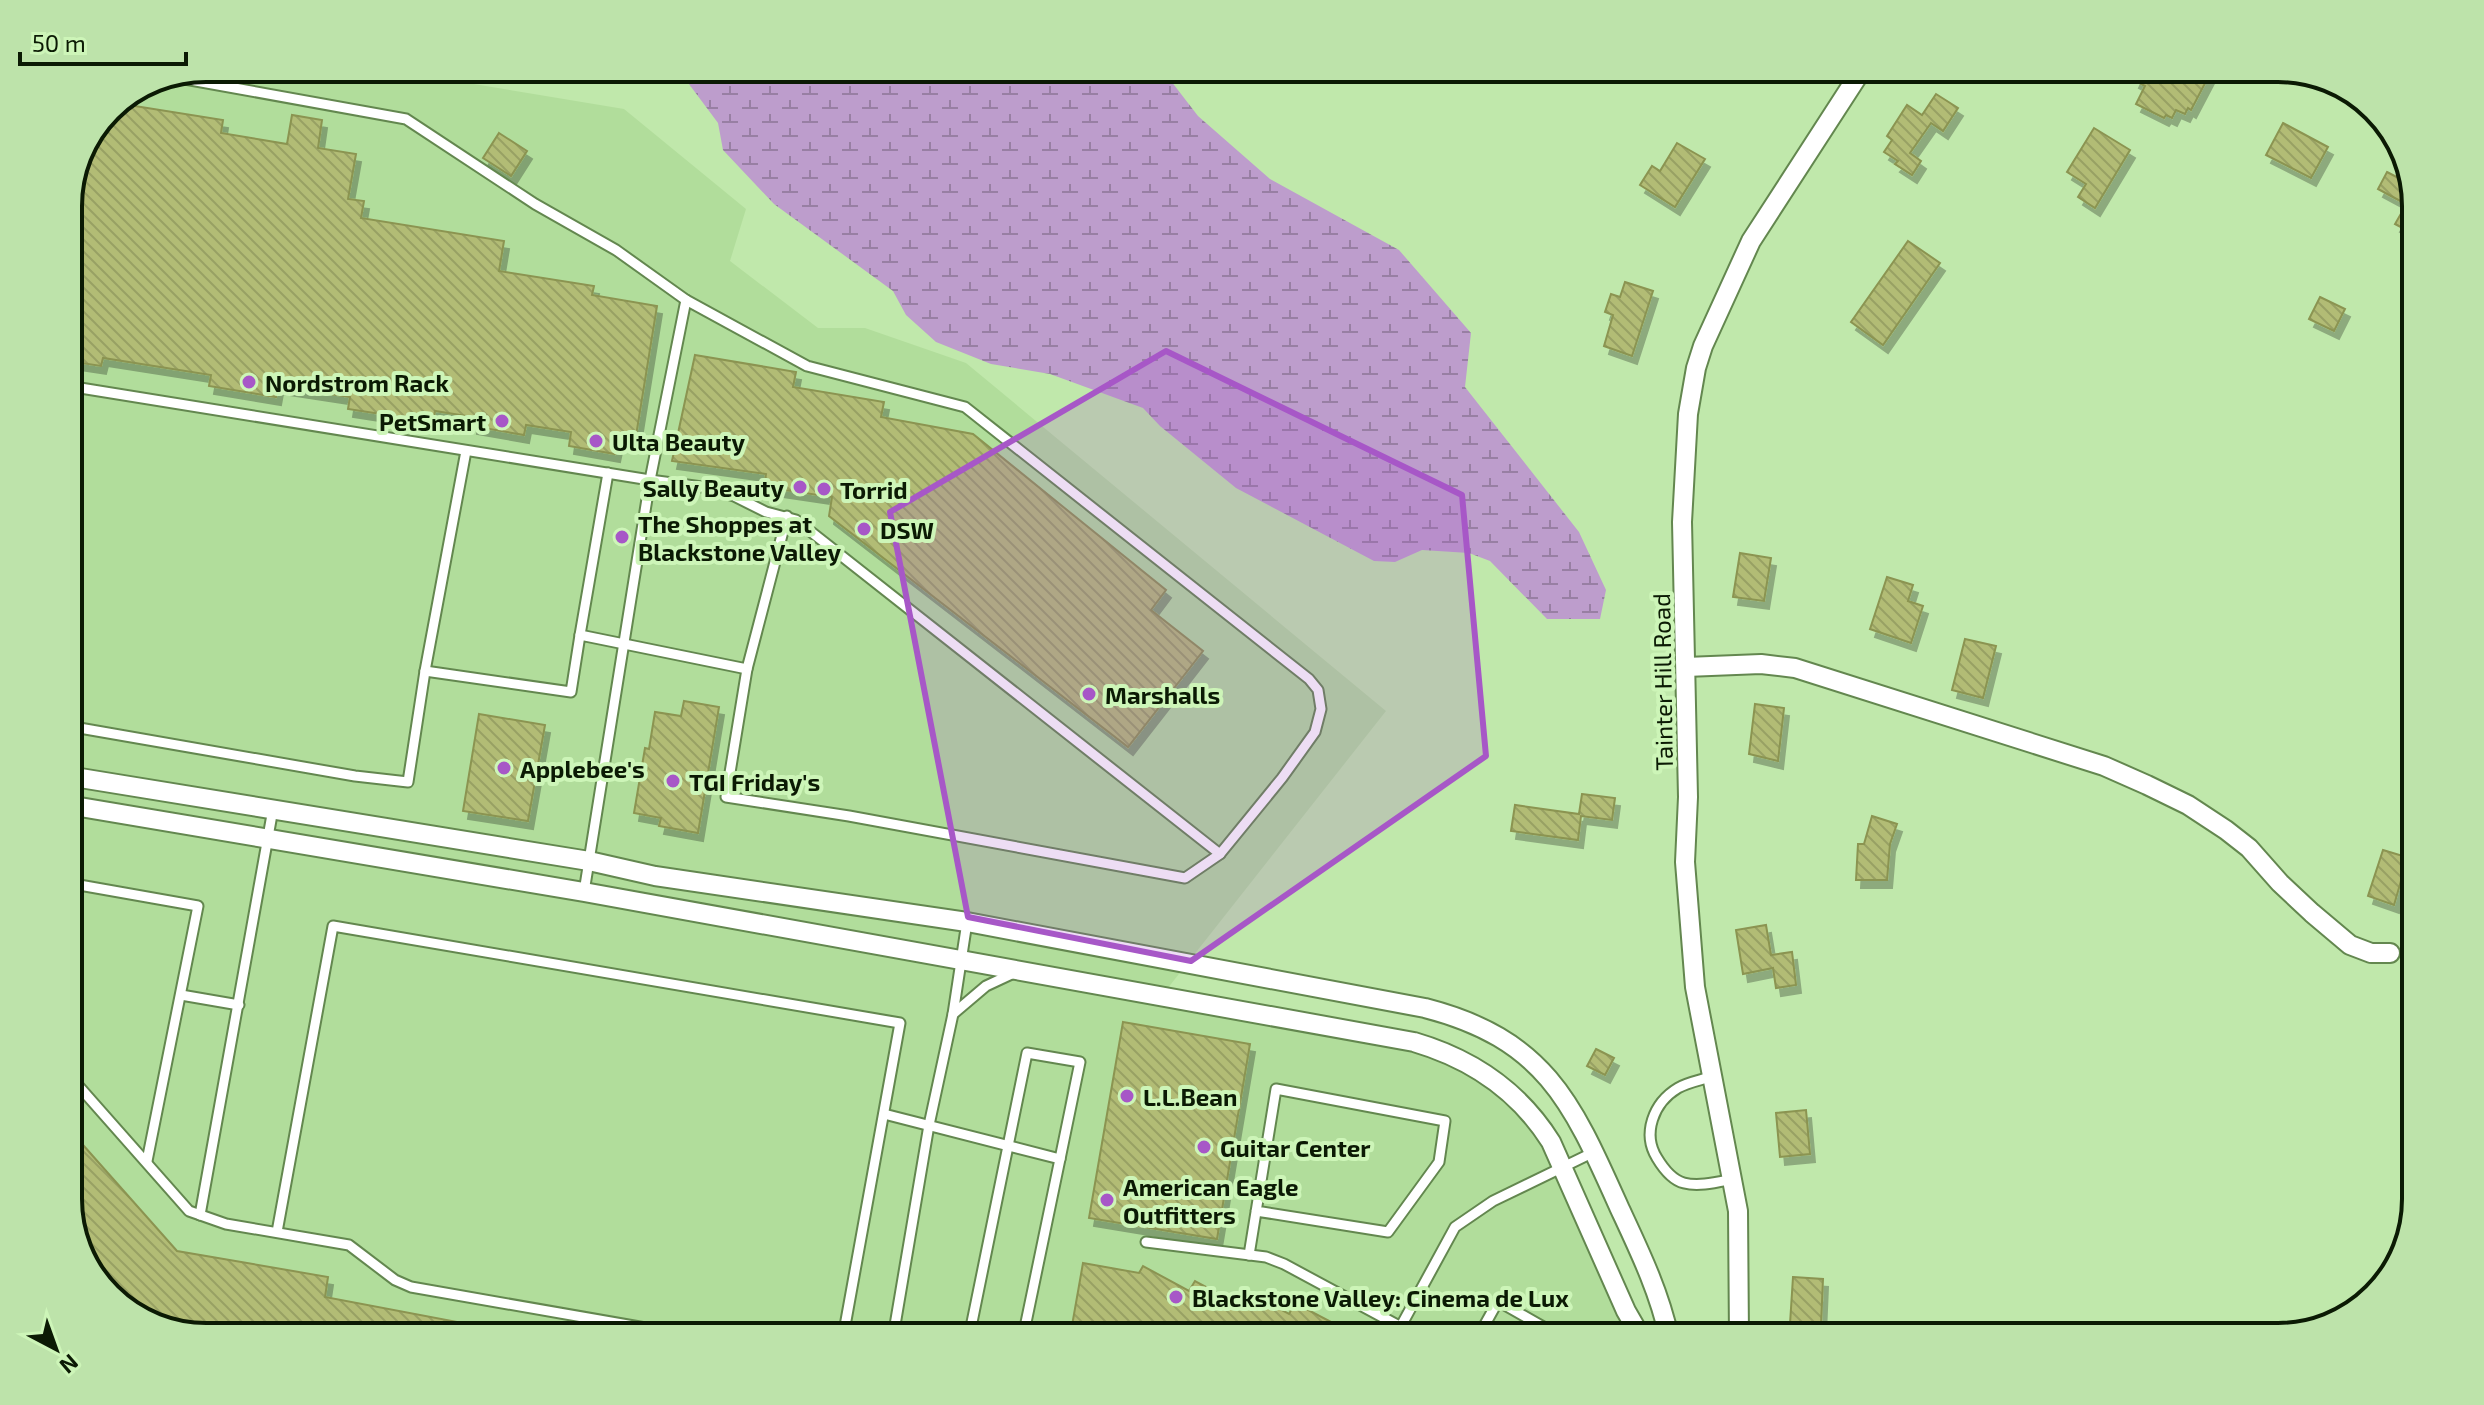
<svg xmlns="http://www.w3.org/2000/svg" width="2484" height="1405" font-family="'Exo 2',sans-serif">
	<defs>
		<pattern id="wetland-marsh" width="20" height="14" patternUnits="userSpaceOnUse" patternTransform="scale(2)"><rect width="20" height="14" fill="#bd9dcc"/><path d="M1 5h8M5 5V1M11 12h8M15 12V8" fill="none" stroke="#987fa3"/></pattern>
		<pattern id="building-back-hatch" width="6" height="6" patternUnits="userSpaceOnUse" patternTransform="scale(2)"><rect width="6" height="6" fill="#b2bc75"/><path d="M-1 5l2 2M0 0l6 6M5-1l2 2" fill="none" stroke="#98a164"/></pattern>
		<filter id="shadow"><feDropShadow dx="5" dy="8" stdDeviation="0" flood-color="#0004"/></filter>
	</defs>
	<rect width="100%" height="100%" fill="#c0e8ab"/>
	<path fill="#b1dd9b" d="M206,68h171l247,41 122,100 -16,52 88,67h47l101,35 420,348 -226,287 254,44 108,62 119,233h-1435l-69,-18 -46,-44 -23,-68v-1009l41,-90 45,-30z"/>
	<path fill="url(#wetland-marsh)" d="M677,68h484l37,48 72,63 129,71 72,83 -6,54 114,145 27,58 -6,29h-53l-57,-58 -21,-8 -47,-3 -27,12 -21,-1 -138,-73 -76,-62 -17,-18 -93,-34 -59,-10 -55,-22 -30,-27 -13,-24 -119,-87 -51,-54 -5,-27z"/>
	<g fill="url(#building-back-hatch)" stroke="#8b9451" stroke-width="2" filter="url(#shadow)">
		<path d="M2140,68h73l-22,42 -3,-2 -3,6 -9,-4 -4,8 -6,-3 -2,3 -28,-14 9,-18 -11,-6z"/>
		<path d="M1936,94l22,14 -15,23 -12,-8 -21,30 11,8 -9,14 -17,-11 3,-3 -14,-9 8,-12 -5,-4 20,-31 15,10z"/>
		<path d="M116,103l107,17 -2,13 66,11 5,-29 30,5 -4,28 38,6 -8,45 16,2 -3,17 143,23 -5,30 95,15 -2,9 65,11 -22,136 -17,-2 -3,14 -46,-8 2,-14 -45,-7 -2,10 -52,-9 1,-9 -38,-6 -2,11 -85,-13 2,-12 -72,-11 -2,11 -67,-11 2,-11 -108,-17 -2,8 -33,-5v-163l41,-90z"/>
		<path d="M2283,123l45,24 -17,31 -45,-23z"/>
		<path d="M2094,128l36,22 -35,58 -17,-11 8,-13 -19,-12z"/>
		<path d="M499,133l28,18 -16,25 -28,-18z"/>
		<path d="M1677,143l28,16 -30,48 -35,-22 12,-19 8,5z"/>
		<path d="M2387,172l25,13 -8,18 -26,-14z"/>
		<path d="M2414,191l2,7v37l-21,-11z"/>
		<path d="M1908,241l32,22 -57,82 -32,-23z"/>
		<path d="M1625,282l28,9 -21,65 -28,-10 9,-31 -8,-3 6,-18 9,3z"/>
		<path d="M2320,297l25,12 -11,22 -25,-12z"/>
		<path d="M695,355l101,17 -3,15 91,15 -3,15 92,17 193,156 -15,20 52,41 -75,96 -299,-231 3,-19 -68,-10 2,-13 -94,-13z"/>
		<path d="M1740,553l31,5 -7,43 -31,-4z"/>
		<path d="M1887,577l26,8 -5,16 15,5 -12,37 -41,-14z"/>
		<path d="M1965,639l31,7 -13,52 -31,-8z"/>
		<path d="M684,701l35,6 -21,126 -39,-7 2,-8 -27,-5 11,-65 4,1 6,-37 26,4z"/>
		<path d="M1755,704l29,4 -6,53 -29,-7z"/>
		<path d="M479,714l66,11 -17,96 -65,-10z"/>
		<path d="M1582,794l33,4 -3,22 -31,-4 -3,24 -67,-9 4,-26 64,9z"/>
		<path d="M1872,816l25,8 -7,20 -3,36h-31l2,-36h6z"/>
		<path d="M2383,850l33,10v18l-13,-4 -9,31 -26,-9z"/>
		<path d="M1766,925l5,30 21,-3 4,33 -20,3 -3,-20 -30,6 -7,-44z"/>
		<path d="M1123,1022l127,22 -33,195 -128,-21z"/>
		<path d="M1596,1049l18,9 -9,17 -18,-9z"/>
		<path d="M1806,1110l4,44 -30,3 -4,-44z"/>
		<path d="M68,1128l109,123 151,26 -3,20 164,31 -1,9h-282l-69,-18 -46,-44 -23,-68z"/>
		<path d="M1083,1263l56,10 4,-7 46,25 6,-10 43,23 8,-13 43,23 6,-11 38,20 -7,14h-256z"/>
		<path d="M1793,1277l30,2 -2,46 -31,-1z"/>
	</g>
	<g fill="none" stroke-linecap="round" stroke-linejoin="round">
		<defs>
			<g id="service">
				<path d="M168,76l238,43 129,85 81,46 70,50 -36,180 -66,412"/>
				<path d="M68,386l582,94 52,7 32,9 32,16 30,8 424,334 62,-76 33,-46 6,-23 -3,-19 -9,-11 -344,-272 -158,-41 -121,-66"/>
				<path d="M787,516l-40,153 -21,128 123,19 336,62 35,-24"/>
				<path d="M580,635l28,-162"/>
				<path d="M425,671l146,21 9,-57 167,34"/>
				<path d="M68,726l287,50 53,6 17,-111 41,-220"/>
				<path d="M68,883l130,23 -51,255"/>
				<path d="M181,995l58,10"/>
				<path d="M953,1014l33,-28 30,-14"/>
				<path d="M68,1074l121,137 37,13 123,21 46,35 16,7 286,50"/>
				<path d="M1713,1076c-11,4 -25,6 -35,12 -25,15 -36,46 -21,70 6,10 15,22 27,25 15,4 34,-1 50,-4"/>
				<path d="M884,1114l176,45 -37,178"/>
				<path d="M200,1215l73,-406"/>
				<path d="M277,1232l56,-306 567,97 -57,314"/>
				<path d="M1146,1242l120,15 18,7 117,63"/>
				<path d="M1249,1255l27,-166 169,32 -6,41 -51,70 -132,-21"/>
				<path d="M893,1337l36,-212 24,-111 14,-92"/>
				<path d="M969,1337l58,-284 53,9 -20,97"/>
				<path d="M1395,1337l60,-110 38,-26 101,-49"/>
				<path d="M1478,1337l20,-36 47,27 5,9"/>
			</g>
			<g id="minor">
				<path d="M1686,667l75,-3 34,4 309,98 43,19 41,20 38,25 23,18 31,35 32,30 38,32 21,8h19"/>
				<path d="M68,776l521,85 66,15 312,46 458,86c120,31 147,94 194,199 20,43 40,84 50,130"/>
				<path d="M68,805l516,87 830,150c58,17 105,49 137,100l75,169 15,26"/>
				<path d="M1739,1337l-1,-126 -43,-224 -10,-125 3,-65 -6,-275 6,-108 8,-46 7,-22 48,-105 112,-173"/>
			</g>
		</defs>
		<use href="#service" stroke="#63874f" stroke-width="13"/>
		<use href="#minor" stroke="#63874f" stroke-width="22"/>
		<use href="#service" stroke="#fff" stroke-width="9"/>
		<use href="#minor" stroke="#fff" stroke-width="18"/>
	</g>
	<path fill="#a757c7" fill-opacity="0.2" stroke="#a757c7" stroke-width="6" stroke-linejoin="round" d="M1166,351l296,144 24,261 -295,205 -223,-44 -78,-405z"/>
	<g fill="#a757c7" stroke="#cdf5b8" stroke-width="3">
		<circle cx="249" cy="382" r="8"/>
		<circle cx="502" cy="421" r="8"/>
		<circle cx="596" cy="441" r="8"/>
		<circle cx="800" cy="487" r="8"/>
		<circle cx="824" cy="489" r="8"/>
		<circle cx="864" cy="529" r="8"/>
		<circle cx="622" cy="537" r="8"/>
		<circle cx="1089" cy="694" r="8"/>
		<circle cx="504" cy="768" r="8"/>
		<circle cx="673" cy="781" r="8"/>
		<circle cx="1127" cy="1096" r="8"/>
		<circle cx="1204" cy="1147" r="8"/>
		<circle cx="1107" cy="1200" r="8"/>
		<circle cx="1176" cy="1297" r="8"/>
	</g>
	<g text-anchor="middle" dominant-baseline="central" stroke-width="8" stroke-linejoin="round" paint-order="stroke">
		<g font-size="24" font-weight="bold" fill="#0b1a04" stroke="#cdf5b8" text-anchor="start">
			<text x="265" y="382">Nordstrom Rack</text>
			<text x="486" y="421" text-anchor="end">PetSmart</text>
			<text x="612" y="441">Ulta Beauty</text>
			<text x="784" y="487" text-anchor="end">Sally Beauty</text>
			<text x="840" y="489">Torrid</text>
			<text x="638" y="523">The Shoppes at<tspan x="638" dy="28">Blackstone Valley</tspan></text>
			<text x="880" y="529">DSW</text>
			<text x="1105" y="694">Marshalls</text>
			<text x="520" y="768">Applebee's</text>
			<text x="689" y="781">TGI Friday's</text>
			<text x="1143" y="1096">L.L.Bean</text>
			<text x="1220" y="1147">Guitar Center</text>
			<text x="1123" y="1186">American Eagle<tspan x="1123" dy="28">Outfitters</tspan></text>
			<text x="1192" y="1297">Blackstone Valley: Cinema de Lux</text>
		</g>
		<g font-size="24" fill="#0b1a04" stroke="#cdf5b8">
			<text transform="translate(1662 682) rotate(-91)">Tainter Hill Road</text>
		</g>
	</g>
	<path d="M0 0H2484V1405H0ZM206 82H2278A124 124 0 0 1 2402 206V1199A124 124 0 0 1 2278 1323H206A124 124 0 0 1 82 1199V206A124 124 0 0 1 206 82Z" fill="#bde3aa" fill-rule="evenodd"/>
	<path fill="none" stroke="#0b1a04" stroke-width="4" d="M206 82H2278A124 124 0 0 1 2402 206V1199A124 124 0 0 1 2278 1323H206A124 124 0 0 1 82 1199V206A124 124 0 0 1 206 82Z"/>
	<g transform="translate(56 1349) rotate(139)" stroke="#cdf5b8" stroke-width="6" paint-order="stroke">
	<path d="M0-6L14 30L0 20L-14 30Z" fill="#0b1a04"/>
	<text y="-12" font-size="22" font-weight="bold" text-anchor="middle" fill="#0b1a04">N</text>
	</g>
	<path d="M20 52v12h166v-12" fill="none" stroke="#0b1a04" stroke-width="4"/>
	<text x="32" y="52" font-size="24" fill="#0b1a04" stroke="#cdf5b8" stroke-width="6" paint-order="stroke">50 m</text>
</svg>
